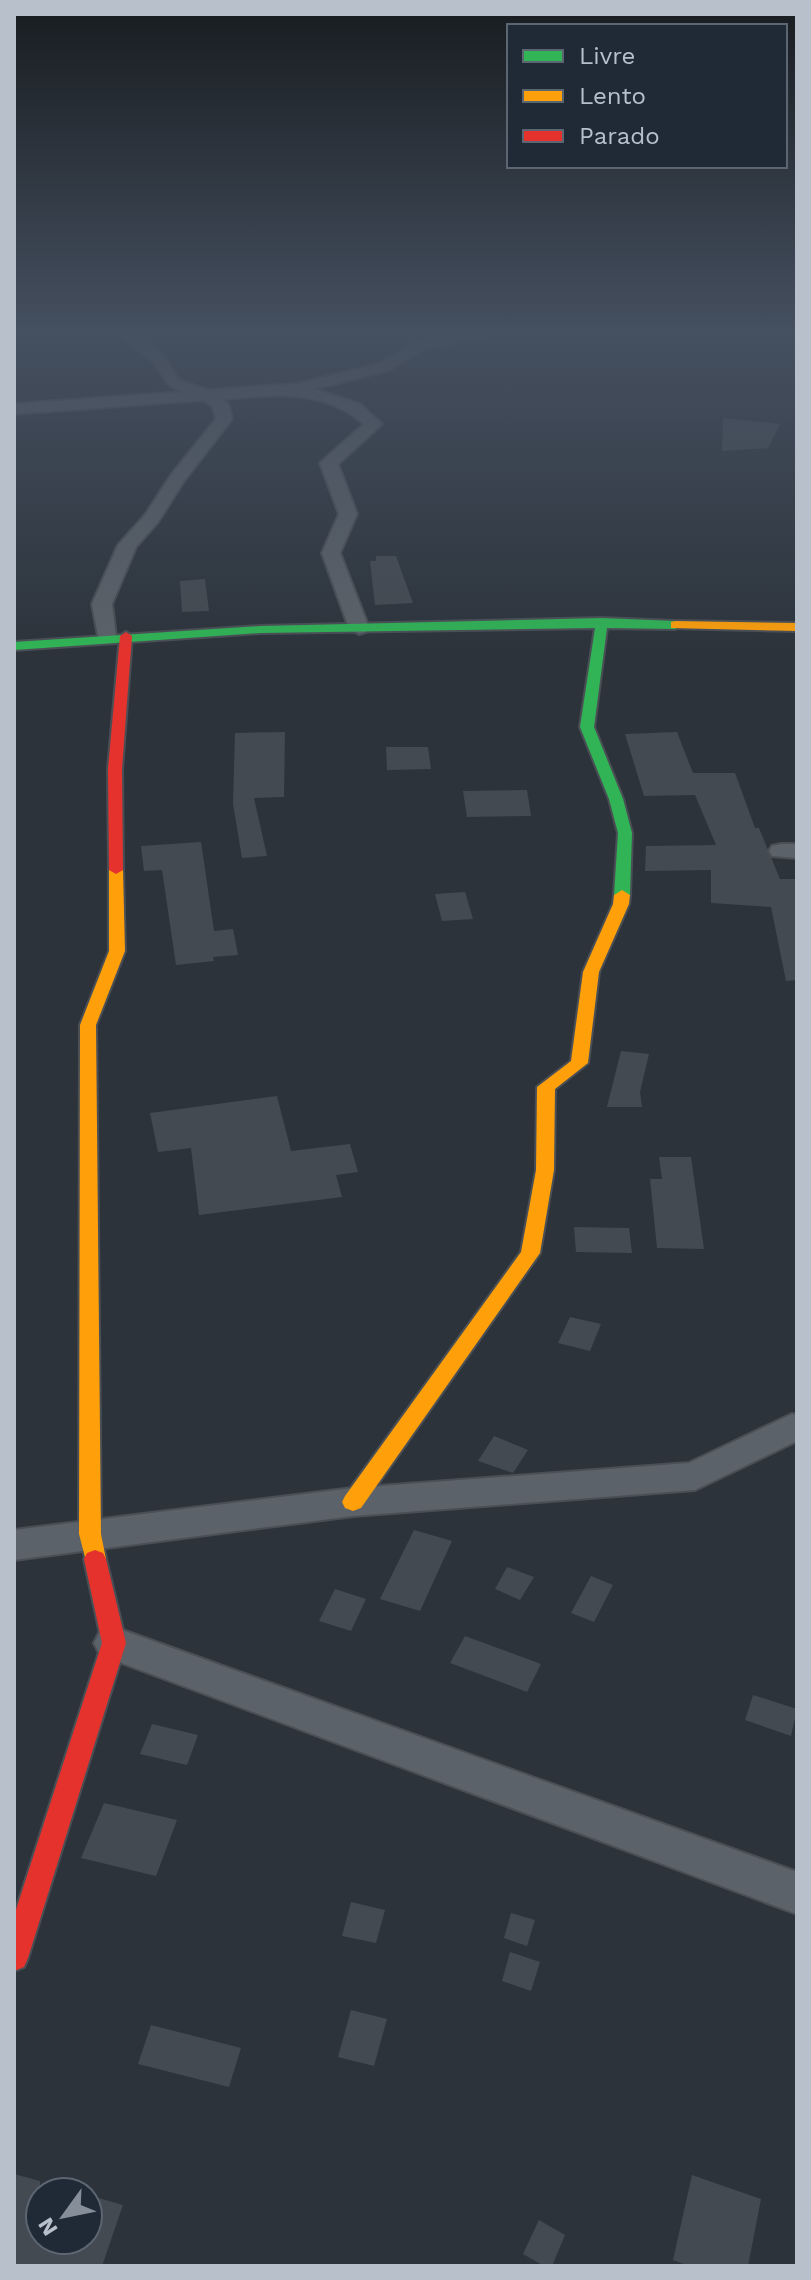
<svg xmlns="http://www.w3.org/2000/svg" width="811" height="2280" font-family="'Work Sans',sans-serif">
	<rect width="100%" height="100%" fill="#2c333b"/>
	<g fill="#444a51">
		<path d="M723,418l57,6 -12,24 -46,3z"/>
		<path d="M376,556h20l17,47 -38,2 -5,-44h6z"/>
		<path d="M205,579l4,32 -27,1 -2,-31z"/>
		<path d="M285,732l-1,65 -30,1 13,58 -25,2 -9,-54 2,-71z"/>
		<path d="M677,732l16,41h42l20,55h4l21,51h17v101l-11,1 -15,-74 -60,-4v-33l-66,1 1,-25 70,-1 -21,-50 -51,1 -19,-62z"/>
		<path d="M386,747h42l3,22 -44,1z"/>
		<path d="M527,790l4,26 -64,1 -4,-26z"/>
		<path d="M201,842l13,89 19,-2 5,26 -25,2 1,4 -38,4 -14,-95 -18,1 -3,-25z"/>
		<path d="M465,892l8,27 -31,2 -7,-27z"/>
		<path d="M621,1051l28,3 -9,38 2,15h-35z"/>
		<path d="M277,1096l14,55 59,-7 8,28 -22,3 6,22 -143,18 -8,-67 -33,4 -8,-39z"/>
		<path d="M659,1157h32l13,92 -47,-1 -7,-69h12z"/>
		<path d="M574,1227l55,1 3,25 -56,-1z"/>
		<path d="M570,1317l31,7 -11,27 -32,-8z"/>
		<path d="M494,1436l34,14 -15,23 -35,-12z"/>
		<path d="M414,1530l38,11 -32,70 -40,-12z"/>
		<path d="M507,1567l27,10 -14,23 -25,-11z"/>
		<path d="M591,1576l22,9 -19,37 -23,-9z"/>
		<path d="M335,1589l31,10 -15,32 -32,-10z"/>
		<path d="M465,1636l76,28 -14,28 -77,-29z"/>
		<path d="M753,1695l44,14 -6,27 -46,-16z"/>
		<path d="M152,1724l46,11 -11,30 -47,-11z"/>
		<path d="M104,1803l73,17 -21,56 -75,-18z"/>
		<path d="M351,1902l34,8 -9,33 -34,-7z"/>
		<path d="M511,1913l24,7 -8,26 -23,-8z"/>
		<path d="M510,1952l30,10 -9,29 -29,-10z"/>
		<path d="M351,2010l36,9 -13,47 -36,-9z"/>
		<path d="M151,2025l90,23 -12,39 -91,-23z"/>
		<path d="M14,2174l26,7v59h48v-45l35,10 -21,61h-88z"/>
		<path d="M692,2175l69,24 -13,67h-59l-16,-6z"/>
		<path d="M539,2220l26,15 -13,31h-8l-21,-12z"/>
	</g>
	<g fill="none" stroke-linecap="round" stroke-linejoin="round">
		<defs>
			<g id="street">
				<path d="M119,333h14l31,23 15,24 29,10 88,-6 83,-20 36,-22 42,-9h27l-2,3 -57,12 -36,22 -75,19 46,15 22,20 -44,40 19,50 -17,39 29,75 -3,4 -7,2 -10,-6 -27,-75 17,-39 -19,-51 44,-39c-42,-36 -90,-29 -141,-25l6,6 3,14 -48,62 -26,41 -22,25 -24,57 4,33 -3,4h-14l-7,-37 26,-59 27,-30 26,-40 45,-56 -3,-12 -9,-7 -190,14v-10l169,-12c-23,-8 -16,-15 -30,-30 -11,-12 -25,-15 -34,-29z"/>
				<path d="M781,844h16v14l-25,-2 -3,-5 3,-5z"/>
				<path d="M792,1414l5,1v26l-102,49 -342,26 -339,44v-30l339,-42 336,-25z"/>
				<path d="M114,1627l683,245v42l-697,-259 -6,-12 6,-12z"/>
			</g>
			<path id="fast" d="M602,618l73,3 6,4 -6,4 -68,-1 -13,99 29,72 9,34 -2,62 -8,5 -8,-5 4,-62 -9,-34 -29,-72 15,-99 -334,5 -247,17v-8l247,-16z"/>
			<g id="slow">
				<path d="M675,621l122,2v8l-126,-3v-6z"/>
				<path d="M116,866l7,4 2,81 -29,74 5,509 5,25 -3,6 -8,3 -8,-3 -8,-31 1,-509 29,-74v-81z"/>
				<path d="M622,890l8,5 -1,9 -30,68 -11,91 -33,26 -1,81 -14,83 -179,255 -8,3 -8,-3 -3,-6 3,-6 176,-244 15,-82 1,-83 34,-26 12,-89 30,-68 1,-9z"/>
			</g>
			<g id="jam">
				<path d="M126,632l6,4 -10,133 1,101 -7,4 -7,-4 -1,-101 12,-133z"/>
				<path d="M95,1550l8,3 3,6 20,84 -98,315 -4,9 -10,4v-55l88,-273 -18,-84 3,-6z"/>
			</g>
		</defs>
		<use href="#street" stroke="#4a4f55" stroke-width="4"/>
		<use href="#fast" stroke="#4a4f55" stroke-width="4"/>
		<use href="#slow" stroke="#4a4f55" stroke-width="4"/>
		<use href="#jam" stroke="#4a4f55" stroke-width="4"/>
		<use href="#street" fill="#5c6269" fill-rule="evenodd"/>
		<use href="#fast" fill="#30b455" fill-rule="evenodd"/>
		<use href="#slow" fill="#ff9f0a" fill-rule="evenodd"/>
		<use href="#jam" fill="#e5322d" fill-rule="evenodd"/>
	</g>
	<linearGradient id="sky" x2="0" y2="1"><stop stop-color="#181c20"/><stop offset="0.51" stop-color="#455060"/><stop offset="1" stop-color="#455060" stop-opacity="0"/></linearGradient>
	<rect width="811" height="652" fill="url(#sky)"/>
	<rect width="811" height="2280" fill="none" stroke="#b7c0cb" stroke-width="32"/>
	<rect x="507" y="24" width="280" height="144" fill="#1f2a36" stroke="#5c6672" stroke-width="2"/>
	<rect x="523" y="50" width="40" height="12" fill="#30b455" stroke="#5c6672" stroke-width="2"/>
	<text x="579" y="64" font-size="24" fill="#b7c0cb">Livre</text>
	<rect x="523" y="90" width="40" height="12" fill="#ff9f0a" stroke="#5c6672" stroke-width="2"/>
	<text x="579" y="104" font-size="24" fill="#b7c0cb">Lento</text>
	<rect x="523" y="130" width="40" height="12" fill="#e5322d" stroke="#5c6672" stroke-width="2"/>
	<text x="579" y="144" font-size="24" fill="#b7c0cb">Parado</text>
	<g transform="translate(64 2216) rotate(237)"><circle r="38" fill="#1f2a36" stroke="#5c6672" stroke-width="2"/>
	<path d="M0-6L14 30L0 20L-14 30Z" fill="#868f99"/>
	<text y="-12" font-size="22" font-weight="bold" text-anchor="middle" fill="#b7c0cb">N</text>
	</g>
</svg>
